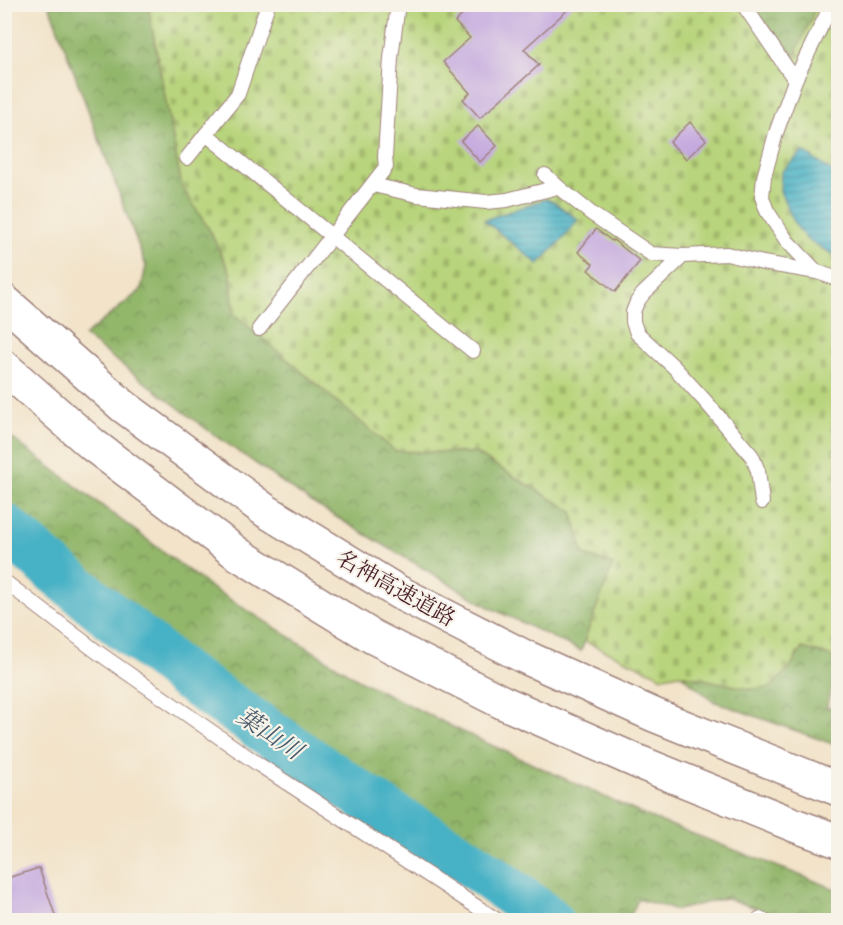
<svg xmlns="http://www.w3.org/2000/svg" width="843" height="925" font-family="'EB Garamond','Noto Serif JP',serif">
	<defs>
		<pattern id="forest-crowns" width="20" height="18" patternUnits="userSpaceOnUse" patternTransform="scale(1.5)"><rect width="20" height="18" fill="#92b66b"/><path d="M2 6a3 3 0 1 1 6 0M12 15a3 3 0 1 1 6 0" fill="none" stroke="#799358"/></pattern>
		<pattern id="cemetery-stones" width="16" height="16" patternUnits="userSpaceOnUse" patternTransform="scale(1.5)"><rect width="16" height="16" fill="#b8d47b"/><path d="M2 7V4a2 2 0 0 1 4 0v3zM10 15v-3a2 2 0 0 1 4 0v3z" fill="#a0b66a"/></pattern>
		<pattern id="water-rules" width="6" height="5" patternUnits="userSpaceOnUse" patternTransform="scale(1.5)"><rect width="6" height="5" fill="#46b1c5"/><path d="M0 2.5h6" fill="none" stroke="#3c8fa0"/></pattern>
	</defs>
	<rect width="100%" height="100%" fill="#f7f3e8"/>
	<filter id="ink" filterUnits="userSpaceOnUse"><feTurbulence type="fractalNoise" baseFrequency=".0167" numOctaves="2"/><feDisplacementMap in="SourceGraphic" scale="12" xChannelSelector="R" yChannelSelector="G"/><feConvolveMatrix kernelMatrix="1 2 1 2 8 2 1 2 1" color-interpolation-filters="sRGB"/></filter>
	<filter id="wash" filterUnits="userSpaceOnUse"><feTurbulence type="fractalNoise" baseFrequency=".008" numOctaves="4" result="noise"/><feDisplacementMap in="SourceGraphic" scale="24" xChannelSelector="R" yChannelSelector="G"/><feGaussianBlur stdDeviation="1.35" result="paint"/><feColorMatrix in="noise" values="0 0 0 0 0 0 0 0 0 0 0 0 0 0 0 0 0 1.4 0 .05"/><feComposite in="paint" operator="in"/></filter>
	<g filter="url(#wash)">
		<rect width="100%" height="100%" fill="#f2e3c9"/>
		<g fill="url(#forest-crowns)" stroke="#6e6a4b" stroke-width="1.5">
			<path d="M49,5h99l34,182 27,42 22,45 3,40 161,137 80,2 97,58 11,43 31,11 -33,86 -92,-44 -178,-105 -102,-71 -125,-95 57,-46 5,-24z"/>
			<path d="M750,5h67l-26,60z"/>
			<path d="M5,433l208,156 148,92 104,52 179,82 194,75v30h-45l-68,-22 -48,12 -39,-11 -9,21h-63l-18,-12 -61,-50 -98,-54 -187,-131 -60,-44 -137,-116z"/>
			<path d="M802,648l28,8 8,4v8l-12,40 12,-2v40l-125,-45 -33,-27 70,15 39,-20z"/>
		</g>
		<path fill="url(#cemetery-stones)" stroke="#817a53" stroke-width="1.5" d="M148,5h602l41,59 26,-59h21v655l-8,-4 -28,-8 -13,21 -19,19 -20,1 -70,-15 -17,3 -79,-36 29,-76 -30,-11 -11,-43 -97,-58 -80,-2 -161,-137 -3,-40 -22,-45 -27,-42z"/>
		<g fill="url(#water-rules)" stroke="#486878" stroke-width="1.5">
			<path d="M803,151l35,25v81l-31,-17 -12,-16 -15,-33 1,-19z"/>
			<path d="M546,199l8,3 24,18 -15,19 -25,25 -54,-44z"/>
		</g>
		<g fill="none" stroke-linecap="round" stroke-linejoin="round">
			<path stroke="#46b1c5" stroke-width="48" d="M4,527l43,37 138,112 204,138 80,48 80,58"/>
		</g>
		<g id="blocks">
			<g fill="#c4a9df">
				<path d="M474,4h100l-50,45 15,16 -59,53 -17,-19 7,-6 -27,-31 27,-24 -15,-16z"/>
				<path d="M690,122l16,18 -20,19 -16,-17z"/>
				<path d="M478,126l19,20 -17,16 -19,-21z"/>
				<path d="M596,229l16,12 1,-1 27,21 -25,31 -27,-22 5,-6 -15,-12z"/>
				<path d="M39,868l18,53h-53v-42z"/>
			</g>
		</g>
	</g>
	<g filter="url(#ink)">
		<use href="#blocks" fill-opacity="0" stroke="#9e817a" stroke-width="1.5"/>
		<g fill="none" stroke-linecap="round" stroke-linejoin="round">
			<defs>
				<g id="service">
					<path d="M743,4l52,76"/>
					<path d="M830,8l-35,72 -19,53 -12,44 -2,20 5,14 20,30 30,31 21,7"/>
					<path d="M206,134l267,217"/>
					<path d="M187,158l51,-64 30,-90"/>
					<path d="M545,175l13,12 34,27 59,40 32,2 44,-2 36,9 54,9"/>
					<path d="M373,185l44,10 69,7 21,-2 51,-13"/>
					<path d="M683,256l-40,38 -6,8 -4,10v10l4,11 37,34 32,35 46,54 6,15 4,31"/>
					<path d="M259,329l127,-162 -1,-10 6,-99 7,-54"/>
					<path d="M4,581l92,70 162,113 239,156"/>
					<path d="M759,919l4,1"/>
				</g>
				<g id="motorway">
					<path d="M4,301l119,105 143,105 132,81 125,64 131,59 184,74"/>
					<path d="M4,367l89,78 145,109 135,83 129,65 134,59 158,64 44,16"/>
				</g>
			</defs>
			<use href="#service" stroke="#9e817a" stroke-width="16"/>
			<use href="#motorway" stroke="#9e817a" stroke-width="36"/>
			<use href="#service" stroke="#fff" stroke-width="14"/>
			<use href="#motorway" stroke="#fff" stroke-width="33"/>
		</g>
	</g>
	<g text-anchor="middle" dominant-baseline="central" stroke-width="4.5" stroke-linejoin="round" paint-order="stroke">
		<g font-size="22" fill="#4a1f2b" stroke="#f7f3e8">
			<text transform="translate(396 588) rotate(29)">名神高速道路</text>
		</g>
		<g font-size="24" font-style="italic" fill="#485969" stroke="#f7f3e8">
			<text transform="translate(270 733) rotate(34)">葉山川</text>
		</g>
	</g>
	<rect width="843" height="925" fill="none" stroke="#f7f3e8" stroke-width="24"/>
</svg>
